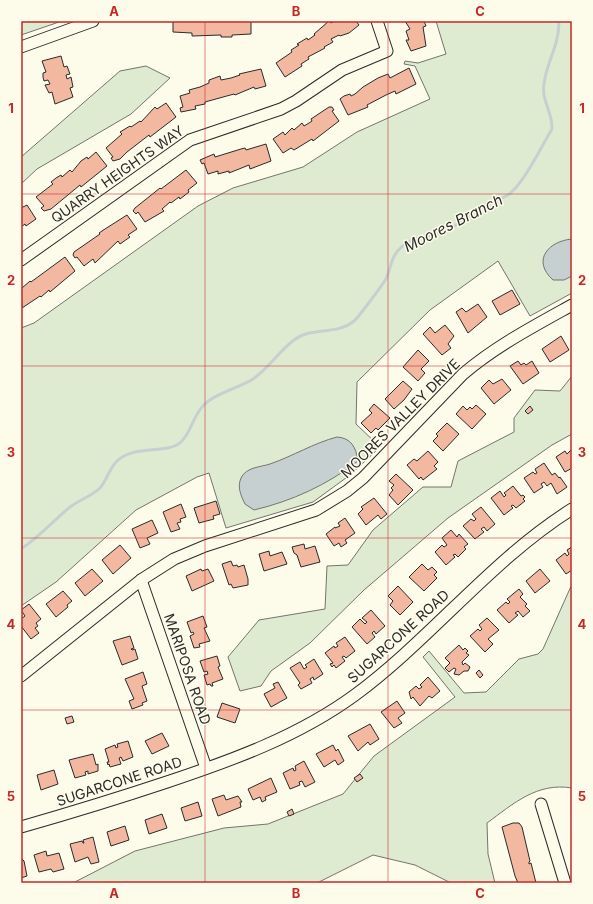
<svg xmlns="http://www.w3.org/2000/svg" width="593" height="904" font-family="Inter,sans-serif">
	<rect width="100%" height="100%" fill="#fdfbea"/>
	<g fill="#deebd1" stroke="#74746e">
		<path d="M21,21h41l-41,14z"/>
		<path d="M436,21h136v272l-42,23 -32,-55 -68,49 -73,72 -1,42 22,21 -4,5 2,1 -26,24 -37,27 -87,26 -17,-55 -12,4 -61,33 -80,72 -35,24v-278l13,-5 164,-117 35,-18 70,-21 54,-35 73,-33 -15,-33 -11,-2 1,-3 13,2 28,-9z"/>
		<path d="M146,66l24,12 -39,36 -94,55 -16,15v-27l99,-86z"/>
		<path d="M572,376v58l-20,11 -104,73 -84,72 -54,53 -39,28 -10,15 -21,5 -12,-34 31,-37 66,-11 2,-43 21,-1 25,-35 50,-43h28l7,-26 56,-29v-14l21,-28 25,1z"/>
		<path d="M572,584v204c-35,-6 -59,16 -85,35l1,31 7,29h-44l-36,-18 -42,-10 -56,28h-244l62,-32 89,-23 44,-4 75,-30 31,-38 81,-59 -32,-40 6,-6 35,42 22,-1 33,-33 19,-5 5,-5z"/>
	</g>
	<g fill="#c7d0d0" stroke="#74746e">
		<path d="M572,239v37l-8,4h-11c-22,-20 -4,-39 19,-41z"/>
		<path d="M337,437c14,1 19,10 21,24 -31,24 -66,40 -104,49l-9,-6c-4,-8 -8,-17 -4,-26 5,-11 20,-11 29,-14 23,-8 44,-21 67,-27z"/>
	</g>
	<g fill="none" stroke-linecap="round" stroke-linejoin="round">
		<path stroke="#c7d0d0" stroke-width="3" d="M21,549c18,-12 32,-28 49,-42 9,-7 22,-11 30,-19 7,-8 9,-19 17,-27 18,-17 50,-6 64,-19 10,-9 12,-26 22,-36 10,-12 36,-18 50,-27 16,-11 26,-28 41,-39 18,-14 42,-4 60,-19 4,-3 29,-37 32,-42 7,-16 4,-25 21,-36 13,-8 28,-7 41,-13 10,-5 17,-13 26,-19 10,-6 22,-9 32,-15 16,-8 36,-51 46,-67 1,-16 -11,-29 -8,-45 3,-24 15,-37 15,-63"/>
	</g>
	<g fill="#f2b8a0" stroke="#2b2b2b">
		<path d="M173,21h78v13l-19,1v2h-11v-2l-29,1v-3l-19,-1z"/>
		<path d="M329,21l2,2 3,-2h22l3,4 -10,8 -9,3 -1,-1 -8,4 2,3 -9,5 1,1 -17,9 1,2 -8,5 1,2 -17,11 -9,-14 16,-11 -1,-2 8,-5 -2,-1 10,-6 1,2 7,-5 -1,-1z"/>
		<path d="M405,21h19l2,5 -3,1 3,19 -15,5 -5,-11h3l-3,-9 4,-2z"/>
		<path d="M61,56l3,11 3,-1 3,8 -4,1 1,4 4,-2 2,10 -3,1 3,9 -18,7 -3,-12 -3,1 -4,-8 5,-1 -2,-4 -4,1 -1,-4v-4l3,-1 -4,-11z"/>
		<path d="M409,68l7,16 -20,10 -1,-3 -9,4 -19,10 1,2 -20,8 -8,-16 4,-3 6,-2 1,2 4,-2 8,-7 15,-9 10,-4 2,4z"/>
		<path d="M261,69l5,17 -11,3 -1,-2 -19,8 -1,-1 -29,8v2l-10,2 1,3 -15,3 -1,-4 3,-1 -3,-11 10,-3 -1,-3 11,-3 9,-4v-3l11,-4 1,4 10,-2 9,-3 -1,-1z"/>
		<path d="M166,103l10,14 -26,20 -1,-2 -22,17 -7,7 -7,2 -2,-3 2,-1 -7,-9 16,-14 -2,-2 10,-6 1,1 9,-6 1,1 14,-15 2,2z"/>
		<path d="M329,107h3l2,3 -2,1 7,10 -26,20 -1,-2 -18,11 -3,-2 -8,5 -10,-14 10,-7 2,3 7,-7 2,2 8,-7 2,3 5,-3 3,-2 -1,-2z"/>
		<path d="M266,144l5,17 -21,8 -1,-4 -20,8v-2l-11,3v-3l-10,3 -4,-11 -2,1 -2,-4 14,-6 1,3 26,-8 4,-1 1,2z"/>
		<path d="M96,152l11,14 -26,21 -1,-2 -29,24 -7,2 -3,-3 3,-2 -8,-9 17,-13 -2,-2 5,-4 5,-3 1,2 8,-7 2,2 9,-11 6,-4 1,2z"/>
		<path d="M186,170l11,13 -9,7 1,2 -9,7 -1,-2 -8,6 -1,-1 -8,7 2,2 -19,11 -7,-10 -2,2 -3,-3 2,-3 25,-20 1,1z"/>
		<path d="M27,205l9,14 -10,7 -1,-2 -4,3v-19z"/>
		<path d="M127,215l10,14 -9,6 2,2 -10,7 -2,-3 -23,22 -2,-4 -9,7 -7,-9 -2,1 -2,-3 1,-3 26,-18 -1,-1 6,-4z"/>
		<path d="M65,257l10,14 -25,21 -1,-2 -8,7 -1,-1 -18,12 -1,-21 1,1 8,-7 1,1z"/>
		<path d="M512,290l8,14 -20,11 -8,-14z"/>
		<path d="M478,304l9,13 -19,16 -12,-21 6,-4 4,4z"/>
		<path d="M445,325l9,11 -6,8 3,4 -9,7 -19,-21 7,-7 5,6z"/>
		<path d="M561,336l8,14 -19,12 -8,-13z"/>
		<path d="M418,350l11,11 -8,8 4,4 -7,8 -15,-14z"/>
		<path d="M518,361l3,4 3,-2 2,2 6,-4 7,12 -16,11 -13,-18z"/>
		<path d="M502,379l9,11 -17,14 -13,-16 8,-8 4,4z"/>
		<path d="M403,381l9,8 -8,11 -10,9 -9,-10z"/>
		<path d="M374,404l16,14 -12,12 -2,-2 -5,5 -10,-10 11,-10 -3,-3z"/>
		<path d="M476,405l10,9 -14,15 -16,-15 7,-8 4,4 3,-3 2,2z"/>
		<path d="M530,406l3,4 -5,4 -3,-3z"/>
		<path d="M447,423l12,11 -16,17 -10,-10 5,-5 -2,-2z"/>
		<path d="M572,449v19l-7,4 -9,-15 9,-6 2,3z"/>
		<path d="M428,451l10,11 -4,4 3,3 -14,11 -2,-3 -2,2 -12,-14 7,-6 3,2z"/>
		<path d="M544,463l8,12 3,-2 4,5 1,-1 7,10 -10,7 -6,-11 -4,3 -3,-4 -3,2 2,3 -9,6 -10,-15 9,-6 2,2 2,-1 -2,-4z"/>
		<path d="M396,474l17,16 -15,15 -9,-10 4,-5 -2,-2 3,-3 -5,-4z"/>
		<path d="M513,486l8,10 2,-1 2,2 -2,2 2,2 -9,7 -3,-3 -2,1 2,2 -9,7 -13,-17 9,-7 4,6 2,-2 -2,-2z"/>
		<path d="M374,498l13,16 -6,5 -3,-4 -12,10 -8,-11 5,-5 -2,-2z"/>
		<path d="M216,501l4,13 -7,2 1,3 -15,4 -5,-15z"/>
		<path d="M181,504l5,13 -6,2 1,3 -4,1 3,6 -9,3 -8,-20z"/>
		<path d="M481,507l14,17 -8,7 -3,-4 -3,2 3,3 -9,7 -12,-13 8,-7 3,2 2,-2 -4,-5z"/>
		<path d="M345,518l10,15 -10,7 2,3 -6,4 -2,-4 -5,3 -8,-12 9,-7v1l5,-2 -2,-3z"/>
		<path d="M152,520l6,13 -11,5 3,6 -10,4 -8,-19z"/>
		<path d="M451,530l6,7 2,-3 9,10 -4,3 2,2 -8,8 -3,-3 -2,1 2,2 -9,8 -11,-13 7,-7 2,2 3,-2 -5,-7z"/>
		<path d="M304,544l1,5 10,-3 5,16 -19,5 -4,-12 -3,-2 -2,-6z"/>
		<path d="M120,545l11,13 -18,16 -11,-14z"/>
		<path d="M572,547v23l-6,4 -10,-14 9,-7 2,3 2,-2 -2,-4z"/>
		<path d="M269,551l1,5 12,-4 5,12 -23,7 -5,-17z"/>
		<path d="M231,561l2,5 4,-1 1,2 6,-2 4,14v6l-15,3 -2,-4 -2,1 -7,-21z"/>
		<path d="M422,564l6,6 4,-3 5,5 -3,3 3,3 -13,13 -15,-14z"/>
		<path d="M92,569l11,12 -18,15 -10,-13z"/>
		<path d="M201,569l1,2 6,-2 6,12 -22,10 -6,-15z"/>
		<path d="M540,569l10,12 -15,12 -9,-12z"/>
		<path d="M398,586l15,16 -13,13 -10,-10 3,-4 -5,-5z"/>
		<path d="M519,589l4,5 -3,3 7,7 -2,2 5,5 -7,6 -5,-6 -3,2 3,2 -9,8 -12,-13 9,-8 2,2 2,-2 -3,-3z"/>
		<path d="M63,591l9,10 -5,4 1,2 -12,10 -10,-13z"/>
		<path d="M29,604l12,15 -5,4 2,3 -3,2 4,5 -8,6 -10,-13v-7l4,-3 -4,-6z"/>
		<path d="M371,610l14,16 -9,8 -2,-3 -2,2 3,4 -8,7 -15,-17 8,-8 5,5 2,-2 -5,-4z"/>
		<path d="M203,616l4,11 -3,1 6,13 -11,3 1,3 -6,1 -4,-12 4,-2 -1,-2 -2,1 -4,-11z"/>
		<path d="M487,618l12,12 -11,9 5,5 -8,8 -15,-16 8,-7 2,2 2,-2 -3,-4z"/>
		<path d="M130,636l4,12 -3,1 1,1 3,-1 3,10 -16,6 -9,-24z"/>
		<path d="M345,637l10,14 -9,7 -2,-2 -2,1 3,4 -9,7 -2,-3 -2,2 -2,-3 3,-1 -8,-10 9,-7 1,2 3,-2 -2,-3z"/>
		<path d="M459,645l4,5 2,-2 3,3 -2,2 3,2 -7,7 1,3 2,-2 5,4 -2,4h-4l-5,4 -5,-1 2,-5 -2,-1 -5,4 -4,-4 5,-5 -5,-5z"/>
		<path d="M217,656l3,10 -2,1 5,12 -11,4 1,3h-2l-1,-2 -3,1 -3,-10 4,-1 -1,-3 -3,1 -4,-11z"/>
		<path d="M314,659l9,15 -9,6 -1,-3 -3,2 2,4 -11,6 -3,-4 2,-2 -10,-15 10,-6 4,7 3,-2 -2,-2z"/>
		<path d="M479,670l4,5 -3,3 -4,-5z"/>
		<path d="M143,672l4,12 -5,2 5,15 -5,2 1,2 -11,4 -3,-8 5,-2 -9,-20z"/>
		<path d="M428,677l12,14 -8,7 -3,-2 -9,10 -7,-9 -2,2 -2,-7 7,-6 3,3 3,-2 -2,-2z"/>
		<path d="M278,682l9,16 -16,9 -7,-13 11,-6 -2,-4z"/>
		<path d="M397,701l8,12 -7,5 4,5 -8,5 -13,-16z"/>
		<path d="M222,703l18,6 -5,14 -18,-6z"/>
		<path d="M72,716l2,6 -7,2 -2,-6z"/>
		<path d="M370,724l9,15 -9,6 -2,-3 -10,9 -10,-15z"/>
		<path d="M162,733l7,13 -17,8 -7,-13z"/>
		<path d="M128,741l5,16 -10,4 -2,-4 -2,1 2,6 -11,3 -1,-3 -1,1 -1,-3h2l-4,-13 10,-4 1,3 2,-1 -1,-3z"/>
		<path d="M333,745l3,6 2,-2 6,12 -6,4 -3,-5 -11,7 -8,-13z"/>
		<path d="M93,754l3,11 2,-1v7l-10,3v-3l-3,1 1,3 -11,3 -6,-18z"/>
		<path d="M304,761l11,21 -10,5 -3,-6 -3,1 1,3 -10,4 -7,-16 10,-5 1,3 2,-1 -1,-4z"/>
		<path d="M54,770l4,14 -17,6 -4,-15z"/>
		<path d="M360,774l3,4 -6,4 -3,-4z"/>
		<path d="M271,778l6,14 -12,5 1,3 -4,2 -2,-5 -7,3 -5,-11z"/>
		<path d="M224,795l2,5 12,-4 4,6h-2l1,5 -23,9 -6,-17z"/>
		<path d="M198,802l4,14 -17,5 -4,-13z"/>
		<path d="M292,809l2,5 -5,2 -2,-4z"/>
		<path d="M162,814l5,14 -18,6 -4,-14z"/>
		<path d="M513,823h6l3,4 8,34 -1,1v2l2,-1 5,20h-18l-3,-7 -13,-49z"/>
		<path d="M125,826l4,14 -18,6 -4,-14z"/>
		<path d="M93,837l6,25 -8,2 -3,-7 -13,5 -5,-18 12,-3 1,2h1l-1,-3z"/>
		<path d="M46,851l1,5 12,-3 5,16 -11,3 -2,-3 -12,3 -5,-17z"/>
		<path d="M21,858l3,3 3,15 -6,2z"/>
	</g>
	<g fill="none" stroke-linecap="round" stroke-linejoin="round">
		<defs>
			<g id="minor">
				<path d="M21,47l72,-26"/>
				<path d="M21,260l169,-120 91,-31 15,-8 46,-31 45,-19 -10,-30"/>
				<path d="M141,580l65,188"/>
				<path d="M21,676l120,-96 33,-21 31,-13 111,-36 31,-19 16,-13 100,-104c33,-28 71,-48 109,-69"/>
				<path d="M541,804l24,79"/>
				<path d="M21,827c49,-14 98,-29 146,-45 66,-22 132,-46 188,-87 77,-57 136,-135 217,-186"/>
			</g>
		</defs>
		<use href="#minor" stroke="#2b2b2b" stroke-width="13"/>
		<use href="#minor" stroke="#fdfbea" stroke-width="11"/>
	</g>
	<path fill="none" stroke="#c62828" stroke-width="1" stroke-opacity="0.55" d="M205,21v862M388,21v862M21,194h551M21,366h551M21,538h551M21,710h551"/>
	<g text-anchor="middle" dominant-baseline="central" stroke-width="3" stroke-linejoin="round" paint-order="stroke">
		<g font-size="14" fill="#2b2b2b" stroke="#fdfbea">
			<text transform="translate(117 174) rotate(-35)">QUARRY HEIGHTS WAY</text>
			<text transform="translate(400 418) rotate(-45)">MOORES VALLEY DRIVE</text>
			<text transform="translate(398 636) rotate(-42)">SUGARCONE ROAD</text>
			<text transform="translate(188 669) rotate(71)">MARIPOSA ROAD</text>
			<text transform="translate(119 781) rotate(-18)">SUGARCONE ROAD</text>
		</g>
		<g font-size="15" font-style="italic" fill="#2b2b2b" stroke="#fdfbea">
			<text transform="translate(453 223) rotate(-27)">Moores Branch</text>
		</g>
	</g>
	<rect width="593" height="904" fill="none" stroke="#fdfbea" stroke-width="44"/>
	<rect x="22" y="22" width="549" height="860" fill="none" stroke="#c62828" stroke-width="1.5"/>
	<g font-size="13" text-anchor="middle" font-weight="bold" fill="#c62828">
		<text x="114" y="16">A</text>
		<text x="296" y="16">B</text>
		<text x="480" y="16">C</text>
		<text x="11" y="113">1</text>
		<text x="582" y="113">1</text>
		<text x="11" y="285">2</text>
		<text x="582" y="285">2</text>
		<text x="11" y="457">3</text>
		<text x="582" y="457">3</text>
		<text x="11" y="629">4</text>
		<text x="582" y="629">4</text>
		<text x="11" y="801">5</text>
		<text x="582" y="801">5</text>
		<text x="114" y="898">A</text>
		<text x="296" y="898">B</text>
		<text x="480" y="898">C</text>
	</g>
</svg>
